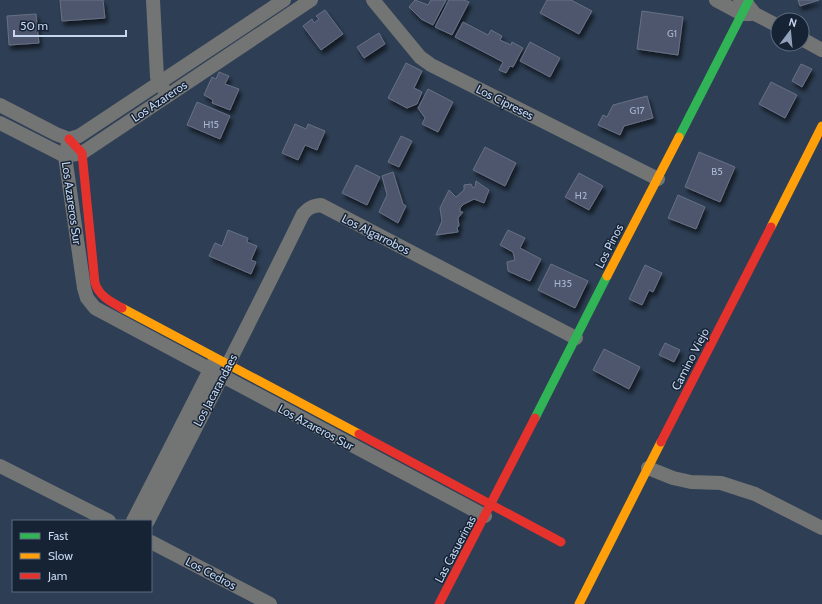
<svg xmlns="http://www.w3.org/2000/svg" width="822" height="604" font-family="Cabin,sans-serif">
	<defs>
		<filter id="shadow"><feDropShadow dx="2.5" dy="4.5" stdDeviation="2" flood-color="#0009"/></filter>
	</defs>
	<rect width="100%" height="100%" fill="#2e3f55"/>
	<g fill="#4e576d" stroke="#677084" filter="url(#shadow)">
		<path d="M60,0h43l2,18 -43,3z"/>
		<path d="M415,0l13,5 3,-5h15l-13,25 -12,-6 -12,-12z"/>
		<path d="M449,0h15l5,2 -17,33 -17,-8z"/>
		<path d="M547,0h24l21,11 -13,23 -39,-21z"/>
		<path d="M798,0h21l-19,6z"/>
		<path d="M325,10l18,24 -22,16 -18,-24 9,-7 2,4 5,-4 -3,-3z"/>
		<path d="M642,11l41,6 -5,38 -41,-6z"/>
		<path d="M36,14l3,29 -30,2 -2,-29z"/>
		<path d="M463,22l25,13 3,-5 11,6 -2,4 11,5 1,-3 11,6 -10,19 -3,-1 -4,7 -7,-3 4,-8 -48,-25z"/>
		<path d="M379,33l6,11 -21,14 -7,-11z"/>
		<path d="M530,42l30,16 -10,19 -30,-16z"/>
		<path d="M406,63l16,8 -8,17 8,4 -5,12 -10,4 -19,-10z"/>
		<path d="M801,64l11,5 -10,18 -10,-6z"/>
		<path d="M219,72l10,4 -4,8 14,5 -9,21 -18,-7 1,-3 -9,-5 8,-18 4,2z"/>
		<path d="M771,82l26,13 -12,23 -26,-14z"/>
		<path d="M428,89l25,13 -15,30 -16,-8 3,-6 -7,-10z"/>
		<path d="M647,96l6,22 -29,8 -4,9 -22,-10 5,-10 4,2 6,-12z"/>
		<path d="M197,102l33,14 -10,23 -33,-14z"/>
		<path d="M295,124l11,5 2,-5 17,7 -8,19 -12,-5 -7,15 -16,-7z"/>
		<path d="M401,136l11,5 -13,26 -11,-5z"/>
		<path d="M485,147l31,16 -11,23 -32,-16z"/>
		<path d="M699,152l36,15 -15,35 -35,-15z"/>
		<path d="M356,165l24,12 -13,28 -25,-12z"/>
		<path d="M393,172l10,32 3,2 -8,17 -19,-11 8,-17 -5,-19z"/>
		<path d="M579,173l24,13 -14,24 -24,-13z"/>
		<path d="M476,181l13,9 -5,13 -10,-4 -10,5 -4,4v4h3l-5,6 1,8 -2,1 1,5 -22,3 6,-14 -2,-13 9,-18 7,7 8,-7v-5l7,-1 2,4 2,-1z"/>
		<path d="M678,195l27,12 -9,22 -28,-11z"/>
		<path d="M228,230l20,8 -1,4 10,4 -6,14 5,2 -5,12 -42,-18 6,-13 7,3z"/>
		<path d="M508,230l17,8 -5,10 21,11 -11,22 -22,-10 -1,-9 8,-2 -2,-8 -13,-7z"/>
		<path d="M551,264l37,17 -13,27 -37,-18z"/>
		<path d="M645,265l17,8 -9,19 -4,-2 -7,15 -13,-6z"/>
		<path d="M665,343l15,7 -6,12 -15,-7z"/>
		<path d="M604,349l36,18 -11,22 -36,-19z"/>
	</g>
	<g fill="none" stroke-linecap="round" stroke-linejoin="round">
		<g stroke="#737474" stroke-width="14">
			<path d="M153,0l4,77 7,13"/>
			<path d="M373,0l47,57 11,8 227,114"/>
			<path d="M716,0l26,14h9"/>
			<path d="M740,0l7,4 8,10 23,12"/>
			<path d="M802,39l20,11"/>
			<path d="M0,105l56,29 13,5 10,-3 205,-136"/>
			<path d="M0,123l65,33 17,-3 229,-153"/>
			<path d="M69,139l-4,17 19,132 3,10 8,10 390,208"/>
			<path d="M0,466l109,55"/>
			<path d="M648,468l25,10 18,4 30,1 34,11 67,34"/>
			<path d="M133,521l81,-159"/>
			<path d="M148,521c52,-102 105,-204 155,-307 6,-7 10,-8 18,-9l255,133"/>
			<path d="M151,542l119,62"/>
		</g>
		<g stroke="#30b455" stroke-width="9">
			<path d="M679,137l70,-137"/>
			<path d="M535,418l72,-142"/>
		</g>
		<g stroke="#ff9f0a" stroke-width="9">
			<path d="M771,227l51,-101"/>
			<path d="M607,276l72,-139"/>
			<path d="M122,308l237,126"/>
			<path d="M579,604l82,-162"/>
		</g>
		<g stroke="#e5322d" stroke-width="9">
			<path d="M69,139l13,14 13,130c4,13 16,19 27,25"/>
			<path d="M359,434l202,108"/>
			<path d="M661,442l110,-215"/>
			<path d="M439,604l96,-186"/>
		</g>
	</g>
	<g text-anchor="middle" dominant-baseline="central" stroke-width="3" stroke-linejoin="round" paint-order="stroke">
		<g font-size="10" fill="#a7b6ce">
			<text x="672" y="33">G1</text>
			<text x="637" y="110">G17</text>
			<text x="211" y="124">H15</text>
			<text x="717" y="171">B5</text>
			<text x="581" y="195">H2</text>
			<text x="563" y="283">H35</text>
		</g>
		<g font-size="12" fill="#c5d6ef" stroke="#162335">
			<text transform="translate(159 101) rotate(-34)">Los Azareros</text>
			<text transform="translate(505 102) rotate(27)">Los Cipreses</text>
			<text transform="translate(72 203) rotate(82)">Los Azareros Sur</text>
			<text transform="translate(376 234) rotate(27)">Los Algarrobos</text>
			<text transform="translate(609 246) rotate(-63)">Los Pinos</text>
			<text transform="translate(690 359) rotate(-63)">Camino Viejo</text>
			<text transform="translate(215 390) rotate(-62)">Los Jacarandaes</text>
			<text transform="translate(316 427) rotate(28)">Los Azareros Sur</text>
			<text transform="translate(455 549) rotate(-62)">Las Casuerinas</text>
			<text transform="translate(211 573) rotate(28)">Los Cedros</text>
		</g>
	</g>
	<rect x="12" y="520" width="140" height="72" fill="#162335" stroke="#5c6b7f"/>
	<rect x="20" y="533" width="20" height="6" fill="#30b455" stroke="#5c6b7f"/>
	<text x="48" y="540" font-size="12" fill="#c5d6ef">Fast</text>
	<rect x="20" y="553" width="20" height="6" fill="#ff9f0a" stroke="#5c6b7f"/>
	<text x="48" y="560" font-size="12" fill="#c5d6ef">Slow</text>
	<rect x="20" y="573" width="20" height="6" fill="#e5322d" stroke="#5c6b7f"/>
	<text x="48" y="580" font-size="12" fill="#c5d6ef">Jam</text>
	<g transform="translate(790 32) rotate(16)"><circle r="19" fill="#162335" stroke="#5c6b7f"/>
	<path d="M0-3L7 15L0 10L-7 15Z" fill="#90a1b9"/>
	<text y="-6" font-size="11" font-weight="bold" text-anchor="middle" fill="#c5d6ef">N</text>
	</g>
	<path d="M14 30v6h112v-6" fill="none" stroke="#c5d6ef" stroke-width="2"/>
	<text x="20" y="30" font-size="12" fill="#c5d6ef" stroke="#162335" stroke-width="3" paint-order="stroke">50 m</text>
</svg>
